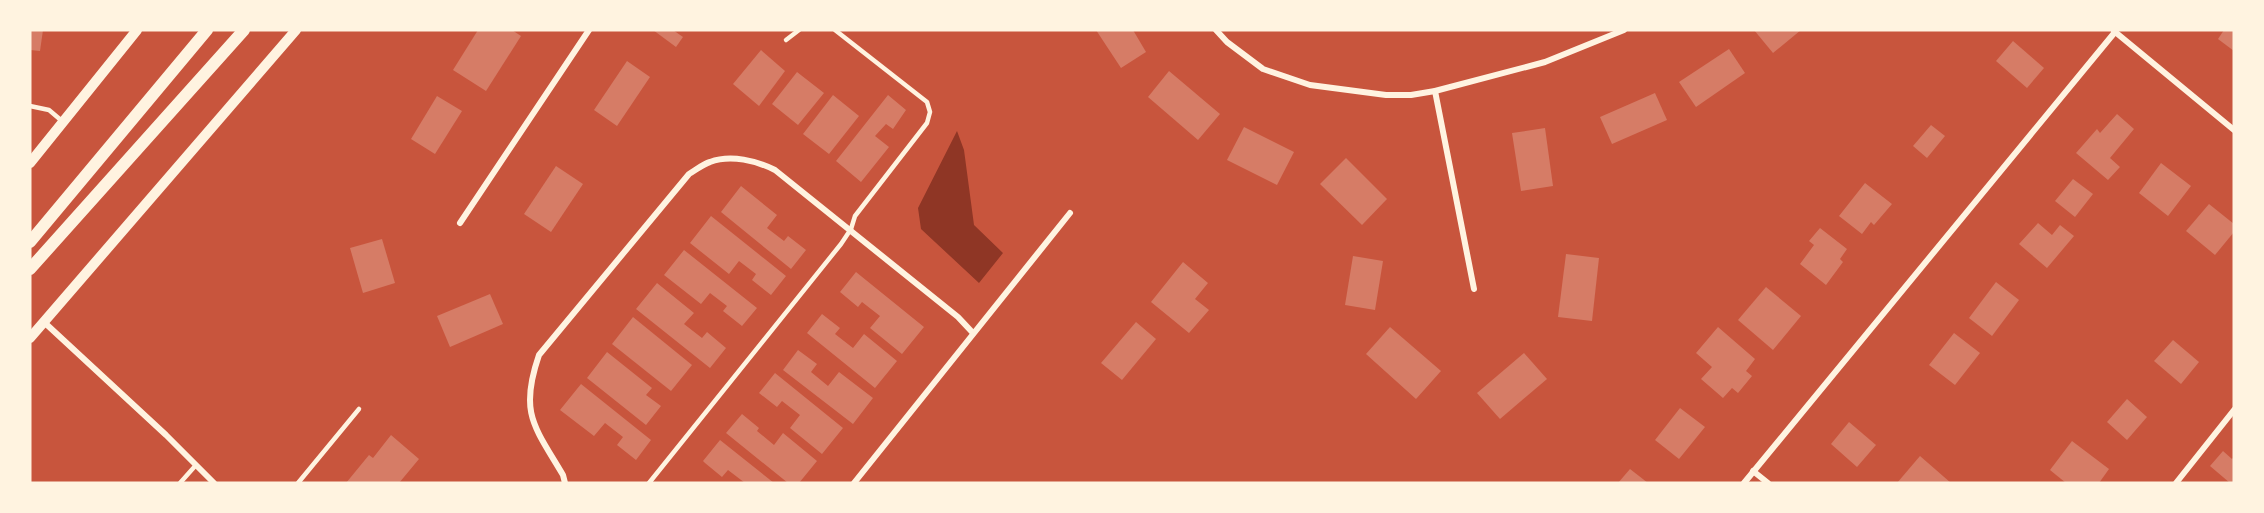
<svg xmlns="http://www.w3.org/2000/svg" width="2264" height="513" font-family="Raleway,sans-serif">
	<rect width="100%" height="100%" fill="#c8553d"/>
	<path fill="#8f3625" d="M957,131l7,19 10,75 29,28 -24,30 -58,-54 -3,-21z"/>
	<g fill="#d67c66">
		<path d="M30,30h13l-3,21 -10,-1z"/>
		<path d="M478,30h34l9,6 -35,55 -33,-21z"/>
		<path d="M653,30h20l10,7 -7,10z"/>
		<path d="M1096,30h37l13,22 -25,16z"/>
		<path d="M1754,30h47l-28,23z"/>
		<path d="M2224,30h10v21l-16,-12z"/>
		<path d="M2013,41l31,27 -17,20 -31,-27z"/>
		<path d="M1729,49l16,24 -49,34 -17,-25z"/>
		<path d="M761,50l24,21 -26,35 -26,-22z"/>
		<path d="M627,61l23,16 -33,49 -23,-16z"/>
		<path d="M1169,71l51,43 -22,26 -50,-43z"/>
		<path d="M797,72l27,21 -26,32 -26,-21z"/>
		<path d="M1655,93l12,27 -55,24 -12,-27z"/>
		<path d="M833,95l26,21 -30,38 -26,-20z"/>
		<path d="M888,95l18,15 -13,19 -7,-5 -11,12 14,11 -28,35 -25,-21z"/>
		<path d="M437,96l25,15 -27,43 -24,-15z"/>
		<path d="M2117,114l17,15 -24,29 10,9 -12,13 -32,-27 21,-24 3,4z"/>
		<path d="M1931,125l14,11 -18,22 -14,-12z"/>
		<path d="M1244,127l50,25 -17,33 -50,-25z"/>
		<path d="M1545,128l8,58 -32,5 -9,-58z"/>
		<path d="M1346,158l41,41 -25,26 -42,-41z"/>
		<path d="M2161,163l30,23 -23,30 -29,-23z"/>
		<path d="M556,166l27,18 -32,48 -27,-18z"/>
		<path d="M2073,179l20,15 -18,23 -20,-16z"/>
		<path d="M1865,183l27,21 -18,21 -3,-3 -9,12 -23,-18z"/>
		<path d="M741,186l36,29 -10,13 17,13 4,-5 18,14 -15,19 -70,-57z"/>
		<path d="M2209,204l25,20v8l-19,23 -29,-24z"/>
		<path d="M711,216l75,60 -15,19 -19,-15 4,-6 -17,-13 -10,13 -39,-31z"/>
		<path d="M2038,223l14,12 8,-10 14,11 -27,32 -28,-24z"/>
		<path d="M1820,228l27,21 -7,10 3,3 -17,23 -26,-21 14,-19 -5,-4z"/>
		<path d="M382,239l13,44 -32,10 -13,-45z"/>
		<path d="M684,250l73,58 -15,18 -19,-15 4,-5 -17,-13 -9,11 -37,-29z"/>
		<path d="M1566,254l33,4 -7,63 -34,-4z"/>
		<path d="M1353,256l30,5 -8,49 -30,-5z"/>
		<path d="M1183,262l25,21 -13,16 14,11 -20,23 -38,-31z"/>
		<path d="M856,272l68,55 -22,27 -32,-26 10,-12 -18,-14 -4,5 -18,-15z"/>
		<path d="M1996,282l23,18 -27,36 -23,-18z"/>
		<path d="M657,283l37,30 -10,11 18,14 5,-6 19,16 -16,20 -74,-59z"/>
		<path d="M1766,287l35,29 -28,34 -35,-30z"/>
		<path d="M490,294l13,30 -53,23 -13,-31z"/>
		<path d="M822,314l18,14 -5,6 18,14 11,-14 33,27 -22,27 -68,-55z"/>
		<path d="M633,317l59,48 -21,26 -59,-47z"/>
		<path d="M1136,322l20,17 -34,41 -21,-17z"/>
		<path d="M1390,327l51,44 -25,28 -50,-45z"/>
		<path d="M1718,327l37,32 -9,12 6,5 -14,17 -6,-5 -9,10 -22,-19 11,-12 -16,-14z"/>
		<path d="M1954,333l26,20 -25,32 -26,-20z"/>
		<path d="M2173,340l26,22 -18,22 -27,-23z"/>
		<path d="M798,350l19,14 -6,8 17,14 11,-14 34,26 -20,26 -70,-54z"/>
		<path d="M607,352l45,36 -6,7 15,11 -15,19 -59,-47z"/>
		<path d="M1524,353l23,26 -47,40 -23,-26z"/>
		<path d="M775,373l68,55 -21,26 -32,-26 10,-13 -18,-14 -5,6 -18,-14z"/>
		<path d="M581,384l70,56 -15,20 -19,-15 6,-8 -18,-14 -11,13 -34,-26z"/>
		<path d="M2127,399l20,18 -20,23 -20,-18z"/>
		<path d="M1680,408l25,19 -26,32 -24,-19z"/>
		<path d="M742,414l17,14 -2,3 17,14 9,-12 34,28 -18,22h-11l-62,-50z"/>
		<path d="M1849,422l27,23 -19,22 -26,-23z"/>
		<path d="M391,435l28,24 -20,24h-53l23,-28 4,3z"/>
		<path d="M720,440l54,43h-29l-17,-13 -6,7 -17,-14 -2,-2z"/>
		<path d="M2072,441l37,28 -10,14h-33l-16,-13z"/>
		<path d="M2223,451l9,8 2,-2v26h-4l-20,-17z"/>
		<path d="M1920,456l31,27h-54z"/>
		<path d="M1630,469l18,14h-30z"/>
	</g>
	<g fill="none" stroke-linecap="round" stroke-linejoin="round">
		<g stroke="#fff3e0" stroke-width="4.5">
			<path d="M786,40l13,-10"/>
			<path d="M30,106l19,4 13,11"/>
			<path d="M180,483l16,-18"/>
			<path d="M298,483l61,-74"/>
			<path d="M649,483l192,-239 10,-15 4,-13 72,-93 3,-11 -3,-10 -92,-72"/>
		</g>
		<g stroke="#fff3e0" stroke-width="6">
			<path d="M1216,30l11,12 36,27 47,16 76,10h25l24,-4 110,-29 79,-32"/>
			<path d="M2114,31l120,99"/>
			<path d="M1435,91l39,198"/>
			<path d="M460,223l129,-193"/>
			<path d="M45,323l121,112 48,48"/>
			<path d="M1753,471l15,12"/>
			<path d="M565,483l-2,-8c-29,-49 -44,-62 -24,-120l150,-181c7,-4 14,-10 21,-12 21,-8 47,-1 65,8l183,147 15,16"/>
			<path d="M854,483l216,-270"/>
			<path d="M1744,483l371,-451"/>
			<path d="M2176,483l58,-73"/>
		</g>
		<g stroke="#fff3e0" stroke-width="10">
			<path d="M30,163l107,-133"/>
			<path d="M30,338l266,-308"/>
		</g>
		<g stroke="#fff3e0" stroke-width="12">
			<path d="M30,242l177,-212"/>
			<path d="M30,269l214,-239"/>
		</g>
	</g>
	<rect width="2264" height="513" fill="none" stroke="#fff3e0" stroke-width="63"/>
</svg>
